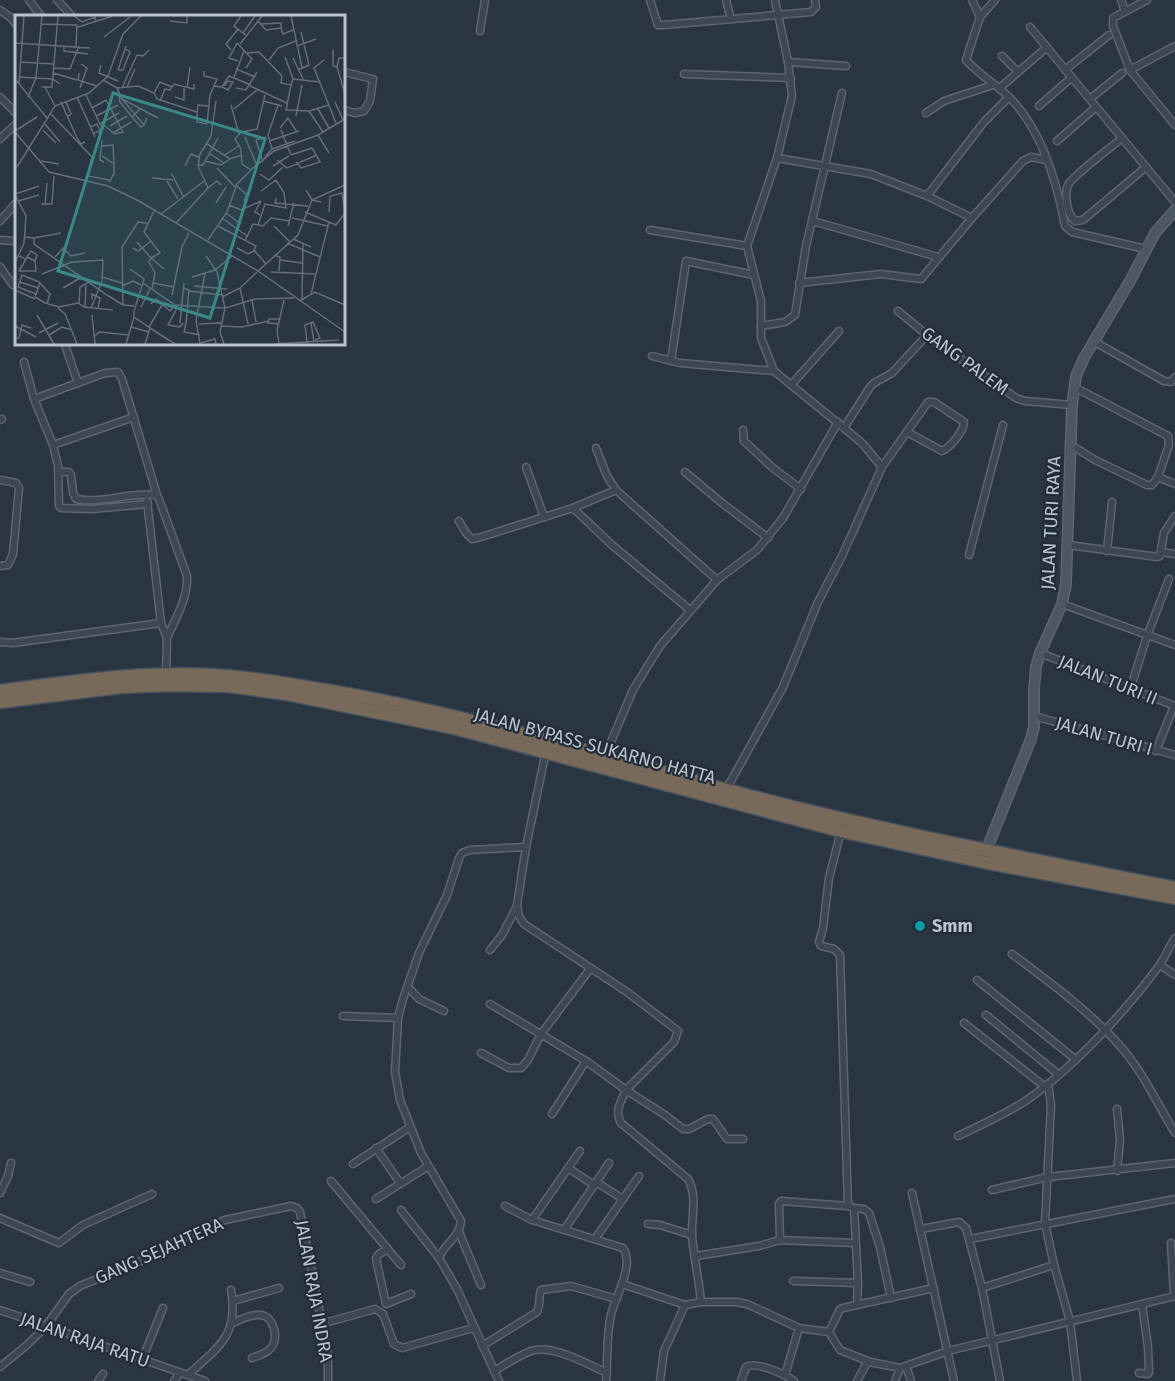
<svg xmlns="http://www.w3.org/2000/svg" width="1175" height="1381" font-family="'Fira Sans',sans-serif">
	<rect width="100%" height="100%" fill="#293642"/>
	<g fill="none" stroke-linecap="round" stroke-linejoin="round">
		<defs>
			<g id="street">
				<path d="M29,0l12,16"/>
				<path d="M57,0l15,16"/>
				<path d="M650,0l8,25h6l147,-13 5,-5 -1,-7"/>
				<path d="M726,0l5,19"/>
				<path d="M775,0l13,62 4,34 -15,62 -30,88 14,55v37l13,33 70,57 18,15 20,24"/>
				<path d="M972,0l8,17"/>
				<path d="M995,0l-15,17 -14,43c14,16 32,25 46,40 31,33 45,82 53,126l7,6 74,17"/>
				<path d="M1121,0l4,11"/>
				<path d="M1147,0l-34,18v8l17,44 45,55"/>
				<path d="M0,10l10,7 6,7"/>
				<path d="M1030,27l145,175"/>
				<path d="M480,31l5,-31"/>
				<path d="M1002,56l16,16"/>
				<path d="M788,62l58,4"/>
				<path d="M1065,70l44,-35"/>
				<path d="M1130,70l45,-24"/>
				<path d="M344,72l29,7 -3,22 -6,10 -9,2 -11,-3"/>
				<path d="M684,74l107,4"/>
				<path d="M1002,86l44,-38"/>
				<path d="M0,97l16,16"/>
				<path d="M1090,99l32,-26"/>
				<path d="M1039,106l32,-28"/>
				<path d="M926,113l18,-12 49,-16"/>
				<path d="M1122,138c-10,9 -49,37 -54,47 -4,10 -1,29 7,36l8,-1 63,-53"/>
				<path d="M0,139l16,-15"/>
				<path d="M1057,141l39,-34"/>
				<path d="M777,158l94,16 56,22 45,22 51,-57 8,-4 16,3"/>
				<path d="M927,196l57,-74 25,-25"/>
				<path d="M0,221l16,-18"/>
				<path d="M813,221l125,36"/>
				<path d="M650,230l97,16"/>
				<path d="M0,240l16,1"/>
				<path d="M0,267l13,18"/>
				<path d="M799,283l82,-9 40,5 51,-61"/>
				<path d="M898,311l29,24 89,63 9,3 47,4"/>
				<path d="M761,326l24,-4 10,-7 11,-69 36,-153"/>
				<path d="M1095,342l69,39 7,1 4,-5"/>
				<path d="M65,345l13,38"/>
				<path d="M652,356l28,7 94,8"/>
				<path d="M671,361l15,-100 68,14"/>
				<path d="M24,362l10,37 19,46 5,21 1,40 2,2 30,1 57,-5"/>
				<path d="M792,384l47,-53"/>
				<path d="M1074,387l94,49 1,9 -11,32 17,7"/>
				<path d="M34,399l71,-26 13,-1 4,7 35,116"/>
				<path d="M0,420l2,-1"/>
				<path d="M844,428l26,-41 4,-4 18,-10 35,-38"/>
				<path d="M743,430l1,11 29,27 28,21"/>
				<path d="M53,445l81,-28"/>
				<path d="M1071,445l24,15 52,25h5l6,-8"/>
				<path d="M596,448l11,28 9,14 101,90"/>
				<path d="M526,467l18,50"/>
				<path d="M59,472h10l2,3 2,18 3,6c26,5 54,-7 81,-4l2,4 28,77c1,23 -11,41 -20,62"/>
				<path d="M685,472l37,31 46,35"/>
				<path d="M0,480l16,3 3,5 -6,66 -5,11 -8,1"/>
				<path d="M147,501l14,122 6,15 -1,37"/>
				<path d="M573,508l39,37 78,65"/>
				<path d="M459,521l7,12 6,6 6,-1 95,-30 43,-18"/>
				<path d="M1068,545l90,12 2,-1 4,-23 11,-17"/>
				<path d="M1107,551l5,-49"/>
				<path d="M1161,552l14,2"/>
				<path d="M969,555l34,-130"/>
				<path d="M1062,604l113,41"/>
				<path d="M0,642l12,1 149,-20"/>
				<path d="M1040,653l135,53"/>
				<path d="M1130,690l17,-54 22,-57"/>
				<path d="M1034,716l141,39"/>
				<path d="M546,751l-20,96 -9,58 2,11 5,8 103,68 51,39 -4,11 -48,48 39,25 18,14h6l19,-10h5l14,20h16"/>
				<path d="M1156,751l18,-45"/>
				<path d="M605,756l28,-66 27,-44 57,-66 40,-30 26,-32 55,-96"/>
				<path d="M726,790l57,-103 35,-85 24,-46 40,-89 46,-65h6l30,20c-1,10 -13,25 -22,29l-35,-19"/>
				<path d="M841,831l-12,47 -6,50 -4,14 2,4 13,3 6,6 8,251 6,2 4,75 -1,22"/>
				<path d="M490,950l12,-15 15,-29"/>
				<path d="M1012,954c36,27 80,59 109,93 22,25 37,58 54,86"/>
				<path d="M1160,965l15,10"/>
				<path d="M977,980l98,79"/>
				<path d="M408,987l11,12 25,12"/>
				<path d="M490,1004l96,57 40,29c-5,12 -12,21 -5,33l67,56c10,18 3,38 4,57 2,22 7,44 9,66"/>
				<path d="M986,1015l72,59"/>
				<path d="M343,1016l55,2"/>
				<path d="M964,1023l80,63"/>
				<path d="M481,1053l28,15h12l7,-8 13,-26 49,-65"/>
				<path d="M1048,1084l3,21 -6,118 9,42 16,56 7,60"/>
				<path d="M1117,1109l3,31 -3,31"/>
				<path d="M552,1114l34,-53"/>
				<path d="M958,1136c23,-11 48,-22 69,-36 47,-33 98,-88 132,-134 6,-9 10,-19 16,-28"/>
				<path d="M376,1148l24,35"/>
				<path d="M353,1164l57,-37"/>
				<path d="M568,1168l26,17"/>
				<path d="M331,1181l70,84"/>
				<path d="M596,1182l27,17"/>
				<path d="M992,1190l56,-13 127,-14"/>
				<path d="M0,1193l8,-17 3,-13"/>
				<path d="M912,1193l42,188"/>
				<path d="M376,1199l51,-32"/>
				<path d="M505,1206l27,14 91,28c12,17 -8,49 -12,67 -5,22 -3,44 -5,66"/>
				<path d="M854,1208l10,1 5,4 11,34 11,51"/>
				<path d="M401,1210l38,48"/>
				<path d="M0,1218l59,25 24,-18 69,-31"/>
				<path d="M532,1220l48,-69"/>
				<path d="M648,1224l12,1 32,10"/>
				<path d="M921,1229l38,-7 7,6 16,60 18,93"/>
				<path d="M564,1230l45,-67"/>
				<path d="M459,1232l22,53"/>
				<path d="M595,1239l44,-63"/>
				<path d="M970,1239l205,-40"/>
				<path d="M780,1240l-1,-36 2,-3 67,5"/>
				<path d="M1171,1243l3,53"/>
				<path d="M388,1249l-9,5 -3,5 10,45 25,-10"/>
				<path d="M696,1256l63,-10 21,-6 74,3"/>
				<path d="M0,1273l30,9"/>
				<path d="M793,1281l65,2"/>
				<path d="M622,1284l63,21 16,-3h35l11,2 52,24 30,4 11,18 30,12 30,6 48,-17 227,-55"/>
				<path d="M982,1288l72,-23"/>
				<path d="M233,1301l46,-13"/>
				<path d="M0,1310l205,71"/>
				<path d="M233,1323c9,-4 18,-9 28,-8 14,2 19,26 8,35 -4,4 -12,6 -17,8"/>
				<path d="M321,1324l54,-15 8,5 11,30 8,4 71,-20"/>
				<path d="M829,1332l11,-23 3,-1 91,-20"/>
				<path d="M482,1346l55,-34c4,-8 1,-14 4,-22l30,-4 46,13"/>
				<path d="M142,1360l21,-52"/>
				<path d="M906,1366l5,15"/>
				<path d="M0,1367l27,-22 19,-19 23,-32 11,-8 61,-25 45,-25 39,-16 66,-14 6,2 3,4 28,142v27"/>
				<path d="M494,1371c12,-7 24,-15 37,-20 22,-7 56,13 76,22"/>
				<path d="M1139,1373l9,1 1,-2 -1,-25 -6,-43"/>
				<path d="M188,1375c31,-29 51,-39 43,-85"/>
				<path d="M785,1375l14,-47"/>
				<path d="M98,1381l5,-7"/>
				<path d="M174,1381l6,-8"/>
				<path d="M499,1381l-42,-92 -18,-31c5,-14 21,-21 22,-37l-40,-68 -21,-53 -5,-28 3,-54 5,-19 16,-46 28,-58 12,-37 3,-5 8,-3 56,-3"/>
				<path d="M660,1381l4,-30 21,-46"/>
				<path d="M741,1381l5,-14c11,-6 38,7 48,14"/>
				<path d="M857,1381l11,-20"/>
				<path d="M895,1381l5,-13"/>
			</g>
			<path id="secondary" d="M986,851l45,-112 3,-12v-38l2,-22 4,-14 22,-49 4,-20 6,-179 4,-29 8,-18 46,-77 25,-48 20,-23"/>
			<g id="highway">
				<path d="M0,691c70,-9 140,-20 210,-16 40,2 80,9 120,16 134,23 266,63 397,99 148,40 298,68 448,98"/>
				<path d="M0,702l121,-15 49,-2 59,1 58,8 167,34 387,103 147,32 187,35"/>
			</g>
		</defs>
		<use href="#street" stroke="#5c6570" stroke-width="9"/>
		<use href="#secondary" stroke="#5c6570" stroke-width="12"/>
		<use href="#highway" stroke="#48525d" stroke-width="15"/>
		<use href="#street" stroke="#3d4752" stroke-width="6"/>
		<use href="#secondary" stroke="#4c5765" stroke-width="9"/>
		<use href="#highway" stroke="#786a5b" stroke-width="12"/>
	</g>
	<circle fill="#0f9aa8" stroke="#222c38" stroke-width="2" cx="920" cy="926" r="6"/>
	<g text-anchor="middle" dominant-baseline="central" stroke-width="4.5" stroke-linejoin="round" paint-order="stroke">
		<g font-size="18" fill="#bbc2cc" stroke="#222c38">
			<text transform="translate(965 361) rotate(36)">GANG PALEM</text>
			<text transform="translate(1051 523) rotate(-87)">JALAN TURI RAYA</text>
			<text transform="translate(1108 680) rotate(22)">JALAN TURI II</text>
			<text transform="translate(1104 736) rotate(16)">JALAN TURI I</text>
			<text transform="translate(595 746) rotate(15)">JALAN BYPASS SUKARNO HATTA</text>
			<text transform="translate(159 1251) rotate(-24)">GANG SEJAHTERA</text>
			<text transform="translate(314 1291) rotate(80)">JALAN RAJA INDRA</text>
			<text transform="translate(85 1340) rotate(19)">JALAN RAJA RATU</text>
		</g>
		<g font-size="18" font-weight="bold" fill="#bbc2cc" stroke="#222c38" text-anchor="start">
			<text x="932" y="926">Smm</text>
		</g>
	</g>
	<g transform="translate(15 15)">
		<rect width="330" height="330" fill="#293642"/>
		<path fill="none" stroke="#636e79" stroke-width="1.5" d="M59,1l8,6 13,-5 1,5M226,1l-7,10 13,10M276,1l11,52M155,6l17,2v-7M243,6l8,9 15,-2 2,6 10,-4M26,9l36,1 -1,21M246,9l20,-1v5M63,12l35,-11M228,18l12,-17M89,22l26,-20M0,28l75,5M225,29l22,-28M49,31v5l24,3M282,31l19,-7M216,35l-5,-6 12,-15M318,35v16l4,1M232,38l12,-1 23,24M270,42l8,22 27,3M278,43l10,21M330,43h-6l-2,9 8,27M254,45l9,-12 18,-7M309,45l-10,8 22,55M223,46l-9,-3 8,-15 15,16 -6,9M5,47l34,2M86,50l-2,8 19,8M39,53l16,1 9,-23M221,54l19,8M103,55h5l7,-18 -4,-3M103,55l8,-24M283,55l11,-5 -8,-33M189,56v5l13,3 -7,16 -3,29M38,58l24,7M64,58l-1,7 19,6M267,61l-1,7 10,2 2,-6M4,62l34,2 7,5M219,62l10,-26M0,64l32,39M88,65l14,8 21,-2 16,7 3,6 40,13M4,69l5,-68M276,70l-5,25 23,1 20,-6M199,71l8,1 7,-11 22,9M235,71l37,17M27,72h10l6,-71M30,72l10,19M112,72l8,-18M207,72l6,3 5,-8 -6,-1 -2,5M65,73l7,-20 -6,-4M102,73l5,11 36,19M107,73l15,-33 6,1 6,-6M172,73l3,-21M221,73l10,2 11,-18M103,74l2,13 12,15M139,78l6,-11 12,5M71,80l17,35M13,82l8,-19 6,-62M62,82l18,40M160,82l9,3v-12M108,85l21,25 3,-7M145,86l5,-12 5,1 4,-6 20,5v-5M248,86l19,5M46,87l16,36 4,6 4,-2M51,87l5,12 -4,3M320,87l8,18M216,90l8,29M77,93l14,-8 17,32 -8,2 -14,-11M126,93l-9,9 9,10 3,-2M219,94l23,-19M303,94l11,19M294,96l14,21M35,98l42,44 -2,9M81,101l22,-11M281,101l6,-31M86,108l18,-10M30,109l15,18M192,109l-10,-2v-10l1,-7 10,1M95,111l17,-10M75,112l7,-3 3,7 -6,2M265,113l8,-10 9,14M28,115l13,13M266,115l10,25M0,116l22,-14M0,117l34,40 59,14 29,14 121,71 87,61M98,118l18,-11M303,120l11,18M230,122l12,29M87,125l-2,20 4,2M254,126l30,-10M192,129l23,15 12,-4M87,131l11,-1 1,18M257,134l-4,-14 10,-30M194,138l15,10M210,140l15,-10M276,140l21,-7 8,14 -19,6 -5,-6M87,141l12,8v10l-5,8M250,142l7,-8 23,-8M262,145l10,8 30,-13M26,146l18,3M190,146l16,4 9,-6M248,147l-7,-22 10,-3M183,150h5l15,-27M170,151l6,-12 9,4M258,151l16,-10M2,152l38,-61 34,-13 19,-17 15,-42 18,-18M202,153l18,19M236,155l-9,-6 -1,-15 -6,-10 6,-7 16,-3 8,-34M73,158v3l21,4M157,159l11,22M245,159l9,6 14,-13M137,163l21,2M152,166l11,18M221,170l11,10 -3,5 3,2M193,173l-10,-22 2,-12 11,-18 5,-35M291,175l6,10 9,2M327,178l3,18M0,179l24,-8M0,180l11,21 -2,27 -9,20M261,183l-1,5 33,3M3,186l21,-6M201,188l10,-16M26,189h11l2,-28M30,190l2,-22M214,190l12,5 20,-9M139,196l-10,21 16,21 -9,5 13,11M290,197l31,13 9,-12M314,197l1,-16 12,-3M211,198l15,11M146,199l43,-33M245,200l-5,-3 6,-11M207,203l25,18M277,203l36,8M161,208l32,-35 9,-7 4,4M243,210l7,-21 21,4 -2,-15 -8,-13 -15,11M203,211l38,20 -2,4 12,14M259,211l16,16M273,211l6,-23M10,222l9,1v6l73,51 16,10 11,1M19,223l27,-5M278,224l18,8M193,225l19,-28 10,-28 16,-16 21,-17 44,-16 27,-16M230,226l8,-17 10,2 8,-8 19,3M122,227l14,16 -2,4 6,11 -3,16M272,228l33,14M118,233l5,3 13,-10M222,233l11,6 6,-3M49,234l7,7 14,-3M259,240l6,2 -1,14M4,241l7,3 -7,12M191,241l11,16 8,36M40,242l13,-14M11,244l5,-8 6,4 -2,6M265,245l22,3M115,254l14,10 -1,4 32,22 49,3M4,256h17l-1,-10 -8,-4M243,256l40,-36 14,-35 33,-15M256,257l44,2M27,259l30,-12 31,-2 -1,21 -11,27M87,262l20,6M177,262l23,-7 17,-14M5,267l18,6M25,268l-5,14 10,6 14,4 19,-4 6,4 29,3M128,268l-9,28v6l16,11 -5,16M138,268l21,4M107,271l11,-5 8,4M179,271l33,3M48,273l19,-11M168,273l6,2 -3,34M225,273l8,36M0,275l20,9M174,276l33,4M21,279l-18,-7 4,-12 17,7 11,12 -3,10M296,279l18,-72M157,280l10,-48 7,-14M207,282l18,-9 17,-16M77,284v-5l8,4 -2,11M237,285l4,22M286,285l14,-8 30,13M287,285l1,-56M64,288l1,-16 9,-5M136,289l5,-5 14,12 5,-6M108,290l-1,-58 16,-25 9,1M70,292l1,-22M126,292l9,-18M43,293l7,6 12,30M161,295l-8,15 12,2 3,-4M22,300l17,29M77,300l3,29M172,303l-3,14 16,3M165,308l4,-40M296,308l3,19M184,309l22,-1M264,309l-11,-1 1,-4h11M0,311l21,11M206,311l21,1 27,-6M116,312l18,5M134,312l13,-22M135,313l25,16M24,318l19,-10M34,320l13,-8 10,3M79,322l5,-5 30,3M0,324l4,-1 3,-13 9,3M292,327l-2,-17 8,-3 7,16 -5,2M185,328l15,-4 1,5M111,329l8,-27M185,329l-4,-24 9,-46M209,329l-4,-12 5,-24 30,-9 39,-1M259,329l65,-4M264,329l-2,-14 7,-30"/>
		<path fill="#3a8986" fill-opacity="0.15" stroke="#3a8986" stroke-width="3" d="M98,78l152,46 -55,179 -152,-47z"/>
		<rect width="330" height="330" fill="none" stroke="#bbc2cc" stroke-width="3"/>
	</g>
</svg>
